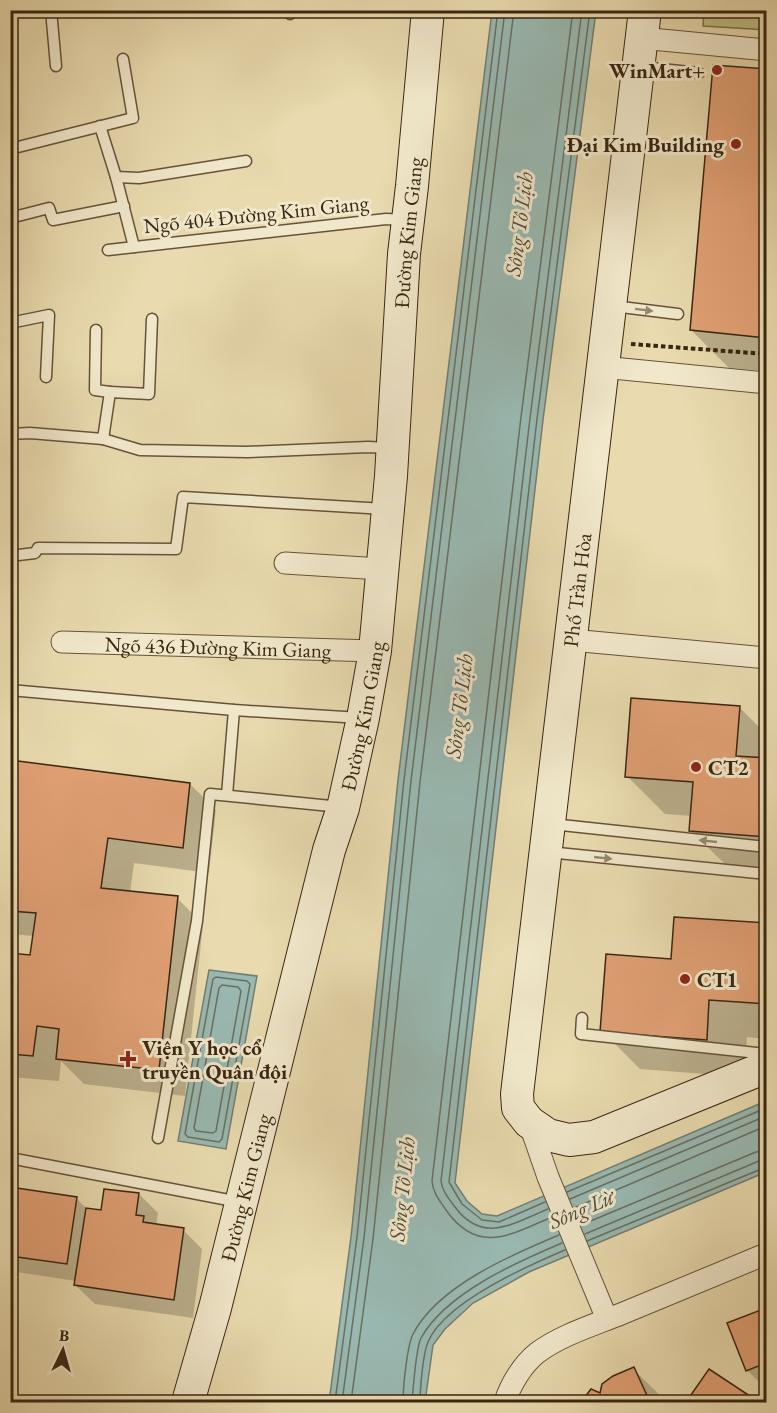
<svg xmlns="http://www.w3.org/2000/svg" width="777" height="1413" font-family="'EB Garamond',serif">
	<rect width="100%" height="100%" fill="#e9dbaf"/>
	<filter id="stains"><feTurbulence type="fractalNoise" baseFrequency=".00333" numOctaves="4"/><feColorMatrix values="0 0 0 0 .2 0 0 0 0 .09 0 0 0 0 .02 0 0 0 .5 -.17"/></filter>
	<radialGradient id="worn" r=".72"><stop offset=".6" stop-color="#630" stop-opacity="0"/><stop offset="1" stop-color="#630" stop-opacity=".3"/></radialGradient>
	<path fill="#bfbd85" stroke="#7c724c" stroke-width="1.5" d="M704,11h62v19l-63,-4z"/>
	<g fill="#99b9b2" stroke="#737e72" stroke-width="1.5">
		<path d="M492,11h104l-53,409 -88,763 12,18 15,13 15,2 269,-115v71l-237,100 -56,31 -28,26 -12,16 -8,57h-96l22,-165 47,-457z"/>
		<path d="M209,970l48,6 -31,173 -48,-8z"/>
	</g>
	<g fill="#0003">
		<path d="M714,66l52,5v300l-37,-3 -38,-38z"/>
		<path d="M739,707l27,27v137l-37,-3 -39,-38 2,-14 -27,-2 -38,-38z"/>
		<path d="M10,761l180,23 26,26 -7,63 -75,-10 -4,30 47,5 26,26 -18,172 -101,-12 -23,-23 -2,20 -49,-4v-122l22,2 2,-21 -24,-2z"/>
		<path d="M676,918l90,7v114l-19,-2 -3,40 -104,-8 -38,-38 70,-71z"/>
		<path d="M10,1189l67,10 10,10 15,2 37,-17 19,19 -2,13 27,4 19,19 -9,69 -98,-14 -20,-19 1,-4 -66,-10z"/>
		<path d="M766,1310v79l-19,-19 -18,-46z"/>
		<path d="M633,1369l34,33h-84l8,-11 10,4z"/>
		<path d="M709,1371l47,31h-69z"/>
	</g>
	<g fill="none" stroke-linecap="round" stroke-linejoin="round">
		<g stroke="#697062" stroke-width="1.5">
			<path d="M216,977l31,4 3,3 -28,155 -3,3 -31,-5 -3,-3 28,-155z"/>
			<path d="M222,985l16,2 3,4 -25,140 -3,2 -17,-2 -2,-3 25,-140z"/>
			<path d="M567,1192l199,-84"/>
			<path d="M570,1199l196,-83"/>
			<path d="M545,1202l-46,20 -17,-2 -20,-16 -13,-22 88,-763 53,-409"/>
			<path d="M574,1208l192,-82"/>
			<path d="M548,1209c-34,14 -65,36 -93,-2 -6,-8 -13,-16 -14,-26l89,-763 52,-408"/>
			<path d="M552,1217c-40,17 -74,39 -106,-7 -6,-9 -13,-17 -14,-29l89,-764 52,-407"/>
			<path d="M581,1225l175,-73 10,-1"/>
			<path d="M585,1234l174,-73 7,-1"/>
			<path d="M587,1241l179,-74"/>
			<path d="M335,1402l22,-165 47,-457 94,-770"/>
			<path d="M342,1402l22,-164 47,-457 94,-771"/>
			<path d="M351,1402l22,-163 47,-457 94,-772"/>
			<path d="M403,1402c0,-14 4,-56 10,-68 25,-48 98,-79 146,-99"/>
			<path d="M412,1402c1,-12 4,-54 9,-64 25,-45 96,-76 141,-95"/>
			<path d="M420,1402c0,-12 3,-49 8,-60 17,-40 99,-76 137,-92"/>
		</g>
	</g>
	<g fill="#e0a074" stroke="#392612" stroke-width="1.5">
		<path d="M713,65l53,4v150l-4,49h4v70l-76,-8z"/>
		<path d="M631,698l109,8 -4,50 30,2v79l-77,-6 4,-49 -68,-5z"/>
		<path d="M10,760l180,23 -7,65 -75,-10 -7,50 77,8 -19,174 -103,-11 3,-30 -22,-3 -4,30 -23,-2v-101l20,2 6,-42 -26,-2z"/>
		<path d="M674,917l92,6v81l-57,-4 -2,40 -107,-8 6,-78 65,5z"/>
		<path d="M10,1187l67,10 -10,67 -57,-8z"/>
		<path d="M104,1189l35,4 -3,22 8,1 -1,6 41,6 -10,72 -100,-15 12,-77 15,2z"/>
		<path d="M766,1308v55l-20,8 -19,-48z"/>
		<path d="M634,1367l16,35h-69l10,-13 9,4 2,-9 11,-8z"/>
		<path d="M709,1369l50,33h-73z"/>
	</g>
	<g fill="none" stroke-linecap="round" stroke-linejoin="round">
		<defs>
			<g id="lane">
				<path d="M51,10l5,56"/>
				<path d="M290,10v4"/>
				<path d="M642,67l57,6"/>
				<path d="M100,126l16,51 23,1 107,-17"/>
				<path d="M10,149l123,-31 -10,-59"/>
				<path d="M116,177l18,70"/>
				<path d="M10,218l39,-10 4,12 71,-14"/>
				<path d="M108,250l278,-31 19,1"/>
				<path d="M613,306l65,8"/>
				<path d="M10,323l39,-8 -3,62"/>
				<path d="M96,330l-1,60 15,2"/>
				<path d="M10,434l20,-1 73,6 37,11 107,2 121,-5 21,1"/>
				<path d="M103,439l7,-47 39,2 3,-75"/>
				<path d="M10,556l25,-3 3,-5 138,1 7,-52 202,12"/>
				<path d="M10,690l224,20 126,8"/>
				<path d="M227,795l7,-85"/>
				<path d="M552,824l214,23"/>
				<path d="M548,852l218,22"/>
				<path d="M582,1018l-1,16 185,20"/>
				<path d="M158,1138l39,-217 13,-127 131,13"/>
				<path d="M10,1158l229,44"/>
			</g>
			<g id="street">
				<path d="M641,38l125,12"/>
				<path d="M602,367l164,16"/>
				<path d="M285,563l96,6"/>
				<path d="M571,640l195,18"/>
				<path id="s1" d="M62,642l313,9"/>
				<path d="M529,1122l19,55 59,142"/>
				<path d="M505,1402c5,-17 18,-38 32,-49 24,-18 57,-28 84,-39 49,-20 97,-40 145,-60"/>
			</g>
			<g id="secondary">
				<path d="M645,10l-128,1084 1,14 11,14 19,13 21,5 25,-3 172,-70"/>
				<path id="s2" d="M188,1402l27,-94 114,-458 14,-42 20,-90 12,-67 16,-175 13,-222 8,-68 16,-176"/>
			</g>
		</defs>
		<use href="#lane" stroke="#655339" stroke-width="13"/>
		<use href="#street" stroke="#655339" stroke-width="23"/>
		<use href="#secondary" stroke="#392612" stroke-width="34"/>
		<path stroke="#392612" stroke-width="4" stroke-dasharray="4.5 3" stroke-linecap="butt" d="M631,344l135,10"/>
		<use href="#lane" stroke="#f1e8cb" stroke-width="10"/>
		<use href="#street" stroke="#f1e8cb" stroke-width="21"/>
		<use href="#secondary" stroke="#f1e8cb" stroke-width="32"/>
	</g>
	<defs><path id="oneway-solid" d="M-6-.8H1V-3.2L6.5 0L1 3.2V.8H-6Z" transform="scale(1.5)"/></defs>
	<g fill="#95876e">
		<use href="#oneway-solid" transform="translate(644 310) rotate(7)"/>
		<use href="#oneway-solid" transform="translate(708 841) rotate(-174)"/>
		<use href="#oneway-solid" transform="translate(603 858) rotate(6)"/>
	</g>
	<g fill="#8f2418" stroke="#f1e8cb" stroke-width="2">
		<circle cx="717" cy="70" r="6"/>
		<circle cx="736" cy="144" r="6"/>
		<circle cx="696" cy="767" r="6"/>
		<circle cx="685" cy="979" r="6"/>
		<path d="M125 1050h6v6h6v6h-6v6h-6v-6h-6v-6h6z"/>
	</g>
	<g text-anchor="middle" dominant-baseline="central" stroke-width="6" stroke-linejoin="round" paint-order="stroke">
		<g font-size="21" font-weight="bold" fill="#392612" stroke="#f1e8cb" text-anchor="start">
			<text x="705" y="70" text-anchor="end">WinMart+</text>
			<text x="724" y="144" text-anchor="end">Đại Kim Building</text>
			<text x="708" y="767">CT2</text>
			<text x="697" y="979">CT1</text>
			<text x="142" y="1047">Viện Y học cổ<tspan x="142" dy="24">truyền Quân đội</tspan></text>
		</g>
		<g font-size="21" fill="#392612" stroke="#f1e8cb">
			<text transform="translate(256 214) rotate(-6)">Ngõ 404 Đường Kim Giang</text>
			<text stroke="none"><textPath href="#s2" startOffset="1194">Đường Kim Giang</textPath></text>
			<text transform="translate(577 590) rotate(-83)">Phố Trần Hòa</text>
			<text stroke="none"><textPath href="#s1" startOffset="156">Ngõ 436 Đường Kim Giang</textPath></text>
			<text stroke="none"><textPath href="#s2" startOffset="708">Đường Kim Giang</textPath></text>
			<text stroke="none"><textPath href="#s2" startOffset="222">Đường Kim Giang</textPath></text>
		</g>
		<g font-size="22" font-style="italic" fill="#514b3a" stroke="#f1e8cb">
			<text transform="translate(519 224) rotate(-83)">Sông Tô Lịch</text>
			<text transform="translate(459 706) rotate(-83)">Sông Tô Lịch</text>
			<text transform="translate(402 1189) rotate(-84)">Sông Tô Lịch</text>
			<text transform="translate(581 1209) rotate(-23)">Sông Lừ</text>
		</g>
	</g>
	<rect width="777" height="1413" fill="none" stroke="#e9dbaf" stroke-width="36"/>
	<rect x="12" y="12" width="753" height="1389" fill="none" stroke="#392612" stroke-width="3"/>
	<rect x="18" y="18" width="741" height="1377" fill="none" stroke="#392612" stroke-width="1.5"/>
	<g transform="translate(63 1350) rotate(5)" stroke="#f1e8cb" stroke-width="4.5" paint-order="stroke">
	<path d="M0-4.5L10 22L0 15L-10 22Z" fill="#392612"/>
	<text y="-9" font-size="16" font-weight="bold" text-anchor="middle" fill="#392612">B</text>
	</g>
	<rect width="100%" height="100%" filter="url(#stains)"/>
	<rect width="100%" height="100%" fill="url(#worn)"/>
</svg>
